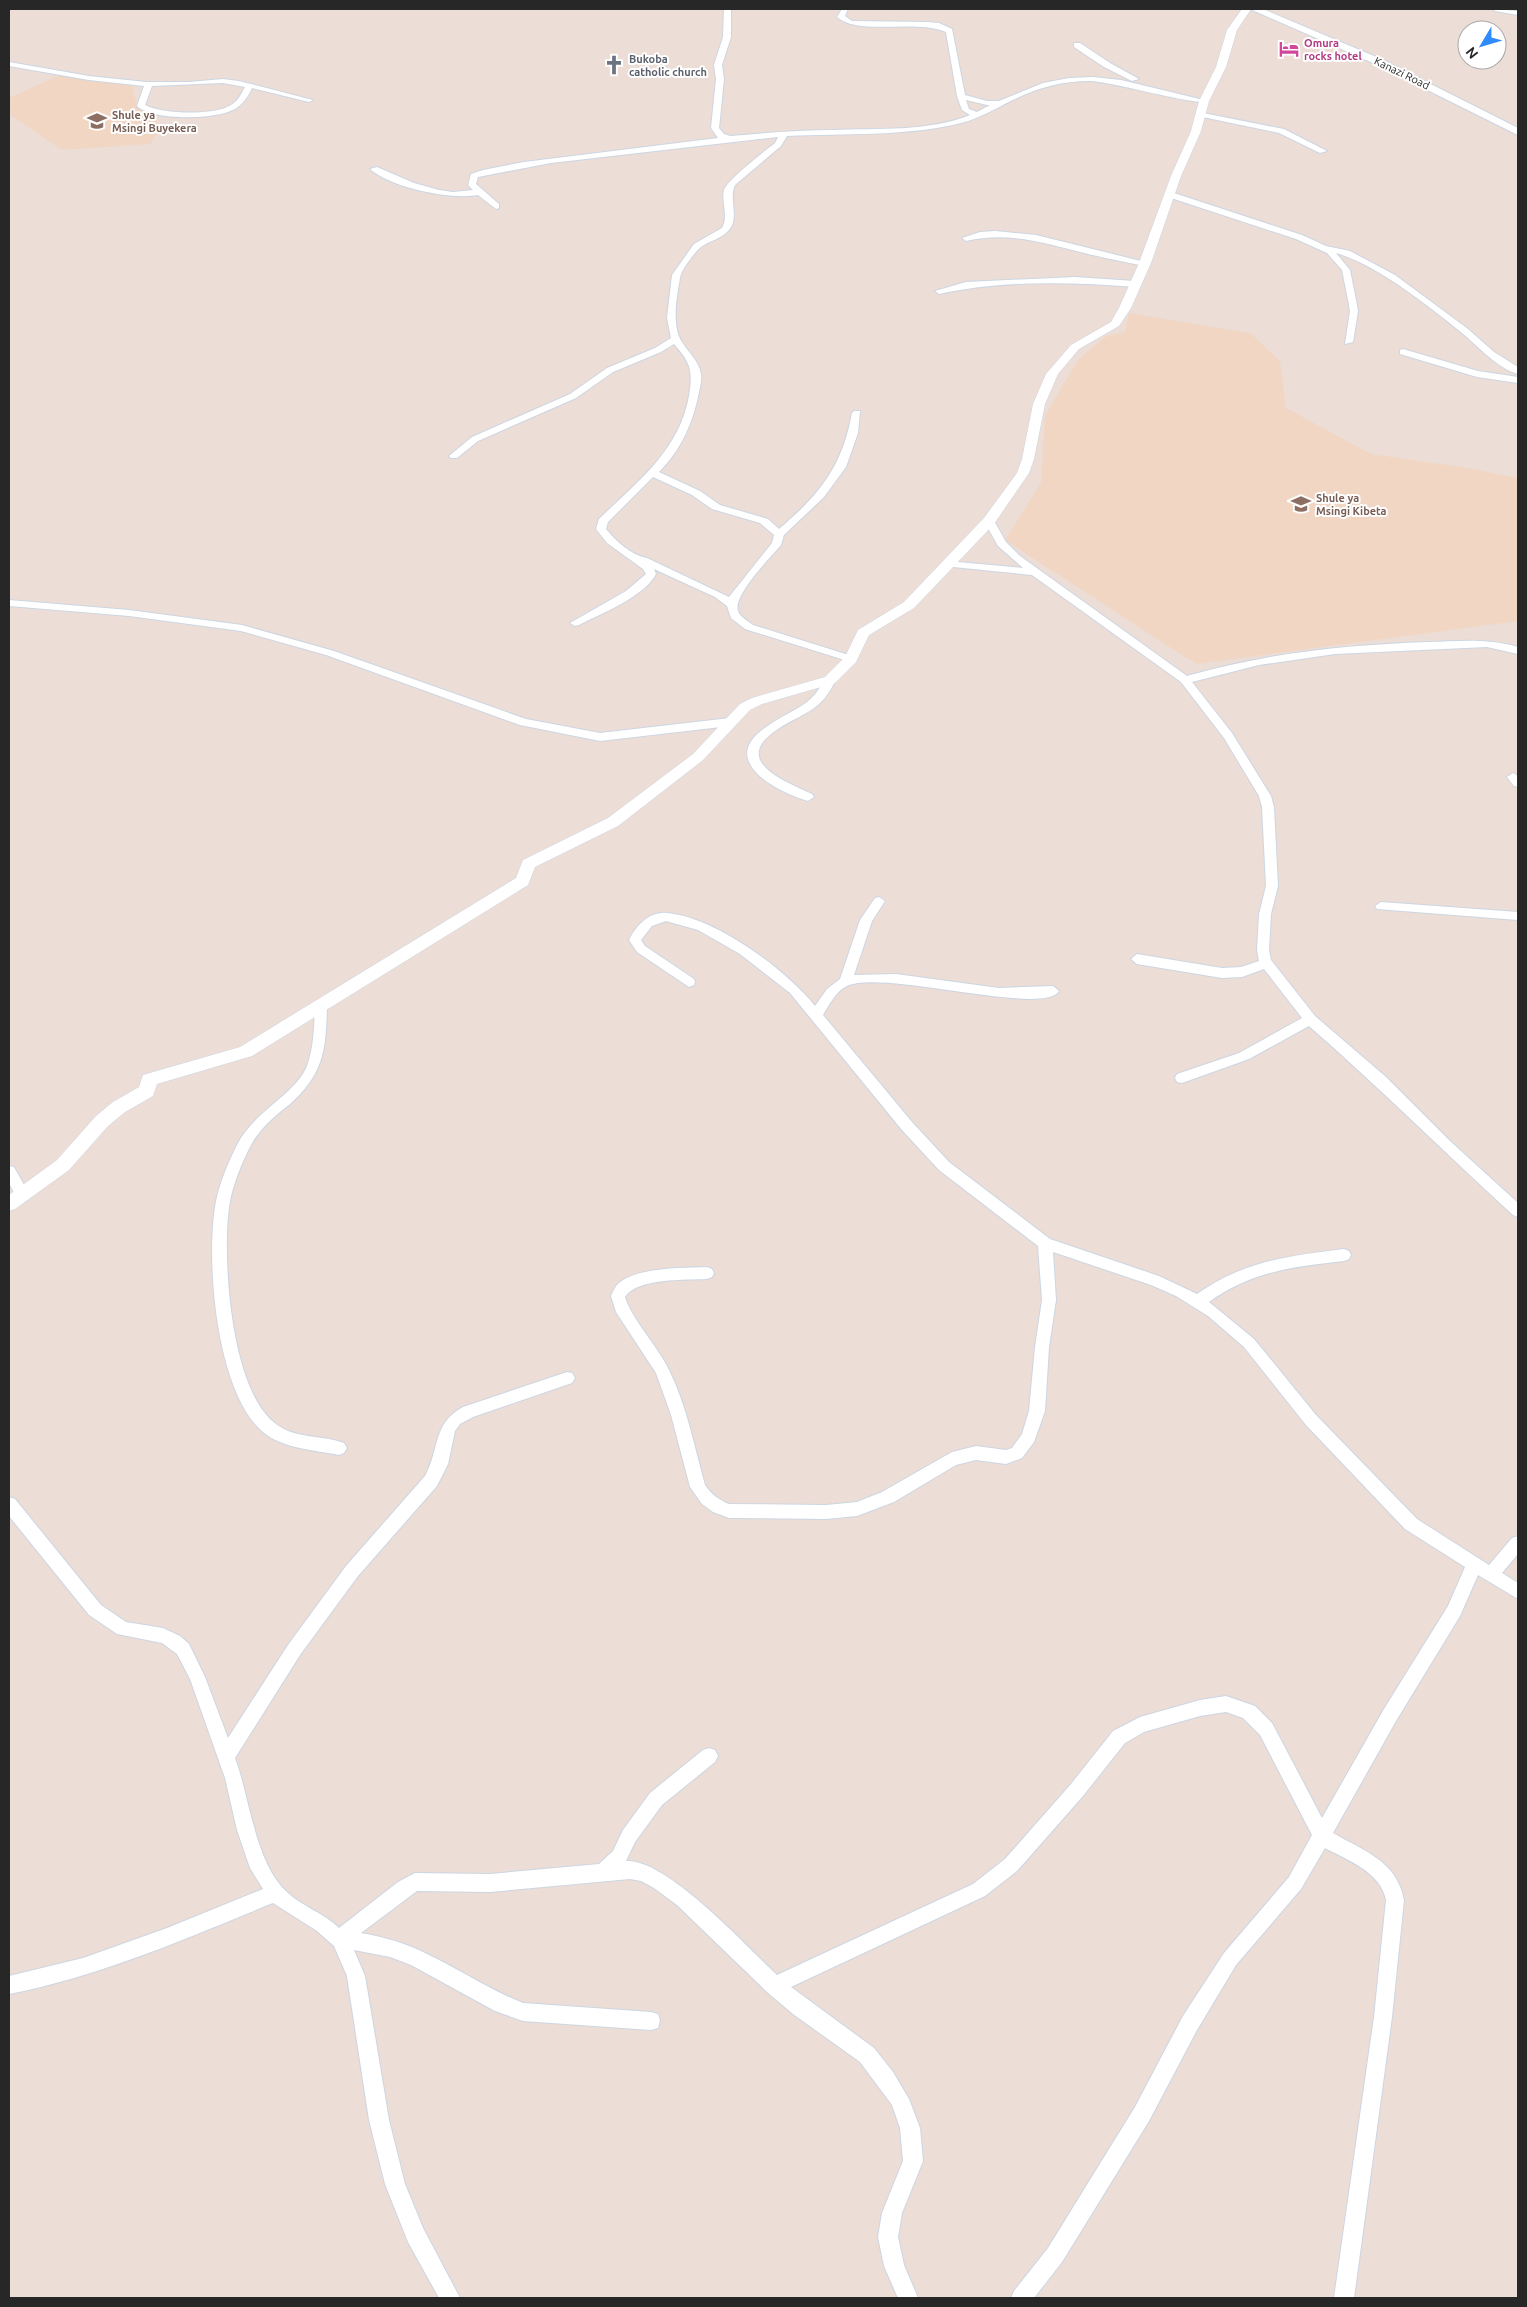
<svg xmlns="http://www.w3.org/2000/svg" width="1527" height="2307" font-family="Ubuntu,sans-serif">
	<rect width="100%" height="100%" fill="#ecddd6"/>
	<g fill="#f0d6c3">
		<path d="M60,75l72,9 5,23 25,19 -12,18 -88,6 -53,-36v-16z"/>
		<path d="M1129,313l121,20 30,28 6,47 85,46 97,14 50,10v143l-322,43 -191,-124 36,-57 4,-67 33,-56 27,-23 20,-5z"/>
	</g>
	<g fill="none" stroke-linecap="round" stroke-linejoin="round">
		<defs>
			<g id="minor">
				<path d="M724,9h7v28l-9,28 2,14 -5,49 5,6 6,2c34,-3 69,-6 103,-6 45,-2 95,2 137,-15l-8,-5 -5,-14 -11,-64c-30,-13 -89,4 -109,-15l5,-8h6l-3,7 7,5 75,1 12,1 13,6 13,66 22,6h12l44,-18 26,-5 24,-1 28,3 87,21c-9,6 -97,-20 -119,-20 -26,0 -52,7 -76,19 -17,8 -34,19 -52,23 -57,14 -116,10 -174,13l-6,10 -46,39c-7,14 6,35 -8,47 -7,7 -18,9 -26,15 -7,6 -20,23 -21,31 -3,18 -9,47 2,64 6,10 17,19 19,32 1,5 -1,13 -2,18 -6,31 -18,58 -40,80l41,19 20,14 48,14 11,10c41,-35 63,-62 73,-116l2,-2h6l-2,22 -12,34 -22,30 -40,38 -3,10c-11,13 -48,50 -43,66 2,6 10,10 15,14l102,32v4l-4,1 -106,-33 -14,-11 -4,-12 -12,-9 -61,-28 2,5c-12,23 -54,39 -77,51l-4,1 -5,-3 56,-32 20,-17 -3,-5 -36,-26 -11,-14 3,-10c38,-37 80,-68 90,-123 4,-25 2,-33 -15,-52l-13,8 -48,20 -37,26 -98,43 -21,17h-6l-2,-2 23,-19 98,-43 37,-26 48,-20 16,-10 -4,-20 5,-43 22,-31 28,-16c7,-12 -1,-26 2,-38 3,-10 41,-39 51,-47l3,-6 -227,26 -73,14 -2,7 23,20v4l-3,1 -18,-14c-28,5 -86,-7 -108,-26l7,-2 37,16 25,7 14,2 20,-2 -5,-5 3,-11 12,-4 41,-8 194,-24 -7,-10 5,-49 -2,-14 9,-28zM966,100l21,5h3l-13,7 -8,-3zM653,477l39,18 20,14 48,14 14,12 -2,8 -43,54 -82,-39c-16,-3 -31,-17 -41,-29l2,-7z"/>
				<path d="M1494,9l24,2v4l-23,-4z"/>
				<path d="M1074,43h6l30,20 29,16 -7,2 -28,-14 -30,-20z"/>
				<path d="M9,62l80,14 57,6h43l34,-3 16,2 74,19 -4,2 -57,-14c-4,9 -9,16 -17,21 -19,11 -82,12 -98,-3l7,-20 -55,-6 -80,-14zM223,83l22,4c-4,7 -7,14 -14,18 -17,11 -69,9 -86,0l7,-19z"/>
				<path d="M1198,112l86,17 43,22 -7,2 -41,-20 -81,-17z"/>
				<path d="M1168,193h6l128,42 24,11 24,5 45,24 73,54 26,23 24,15v7c-20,-5 -40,-28 -56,-41 -32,-26 -86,-69 -126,-80l14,17 6,30 2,11 -5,31 -8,2 5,-33 -2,-11 -6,-30 -15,-17 -31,-14 -128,-42z"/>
				<path d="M995,231l41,4 113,28 -4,3c-20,-4 -41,-8 -61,-13 -40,-10 -76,-22 -118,-12l-4,-3 18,-6z"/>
				<path d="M1075,277l60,4 4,3 -4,3c-64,-5 -133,-7 -196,7l-4,-3 31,-9z"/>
				<path d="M1403,349l75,22 40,6v6l-41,-6 -77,-23v-4z"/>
				<path d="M989,518l4,1 13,23 14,14 167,120c79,-23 159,-31 241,-34 31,-1 60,-4 90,5v7l-31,-7 -152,7 -76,11 -67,17 40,51 39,63 3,11 4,79 -7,28 -2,36 2,10 44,56 71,61 64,64 68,62v14l-5,-2c-69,-63 -134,-128 -204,-189l-60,33 -67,24 -5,-1 -2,-4 2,-4 62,-21 63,-35 -38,-49 -22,8 -20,1 -85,-14 -6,-5 6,-5 85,14 19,-1 18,-6 -2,-11 2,-36 7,-28 -4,-79 -3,-11 -35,-58 -43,-56 -149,-107 -89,-9v-4l4,-1 76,7 -25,-22 -14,-25z"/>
				<path d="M9,600l120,10 113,15 92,26 192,68 74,14 130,-15 6,4 -6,4 -130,15 -80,-16 -194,-70 -85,-24 -112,-15 -120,-10z"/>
				<path d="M830,677l6,3c-5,9 -10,18 -18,25 -12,10 -27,15 -40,24 -48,31 5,52 34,65l2,3 -6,4c-17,-5 -42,-16 -54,-31 -27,-34 33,-52 53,-68 9,-7 13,-15 19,-24z"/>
				<path d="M1513,773l5,3v11l-4,-1 -7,-9z"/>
				<path d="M879,897l6,4 -13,20 -18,54 42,-1 103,14 54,-2 6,5c-15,26 -176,-22 -212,-5 -11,5 -18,19 -24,29l89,107 37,40 101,77 109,37 38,18c47,-33 91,-38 147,-45l5,2 2,4 -2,4 -5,2c-51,6 -92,10 -135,41l45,37 62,76 101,104 72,46 23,-27 6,-2v18l-16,19 16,10v16l-40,-24 -18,41 -64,105 -63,112c31,18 64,28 71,67l-12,117 -38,281h-20l40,-281 12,-117c-5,-28 -39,-40 -61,-52l-24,41 -65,76 -39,65 -48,91 -87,141 -28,36h-23l3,-7 34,-43 87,-141 48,-91 41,-63 65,-76 23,-42 -52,-100 -17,-17 -17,-6 -26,4 -56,16 -19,11 -42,53 -66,75 -32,25 -194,91 83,61 19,24 16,27 11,29 3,33 -21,52 -4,24 6,28 14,33h-20l-14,-32 -6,-29 4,-24 21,-52 -3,-33 -8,-23 -32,-43 -67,-48 -26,-22 -90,-87 -23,-17 -13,-7 -11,-2 -140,13 -73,-1 -56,42c22,4 42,9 62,19 34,16 65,37 100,51l128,9 7,2 2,7 -2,7 -7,2 -128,-9 -28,-10 -84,-46 -21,-8 -36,-7 11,26 24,144 16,64 18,44 37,70h-21l-31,-56 -23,-58 -16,-64 -22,-144 -13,-30 -17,-15 -44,-28c-86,35 -172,73 -264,91v-18l74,-18 84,-30 96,-39 -13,-21 -13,-38 -12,-52 -35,-99 -13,-25 -15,-11 -45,-9 -28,-19 -80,-99v-19l6,2 86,106 25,17 37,6 17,8 9,8 16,33 23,61 60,-93 58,-79 79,-90c15,-27 7,-52 38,-69l104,-35 5,1 3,5 -3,5 -99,34 -13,7 -5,7 -7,33 -11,22 -79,90 -58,79 -65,103c15,40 20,106 53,135 15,14 36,20 51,35l59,-46 17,-9 75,1 109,-10 14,-13 10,-21 27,-37 53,-43 6,-2 6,2 3,6 -3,6 -53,43 -27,37 -9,19c40,-3 121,86 151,114l196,-91 32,-25 66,-75 42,-53 27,-14 60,-17 26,-4 29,10 17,17 50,95 62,-109 64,-103 17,-39 -60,-38 -99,-104 -62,-78 -36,-31 -32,-20 -25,-11 -98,-33 3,48 -7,47 -4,64 -11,31 -12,16 -16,6 -30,-4 -20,5 -62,37 -37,14 -31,3 -97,-1 -16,-6 -11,-8 -12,-17 -19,-72 -15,-42 -40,-61 -5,-16c2,-4 4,-10 8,-13 19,-16 64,-15 88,-16l5,2 2,4 -2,4 -5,2c-21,1 -70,-1 -82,18 6,21 33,50 44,73 18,36 25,76 36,115 6,9 14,15 24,19l97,1 31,-3 25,-10 70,-40 24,-6 30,4 6,-2 10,-14 7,-23 6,-64 7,-47 -4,-54 -99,-76 -37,-40 -112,-137 -50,-39 -42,-24 -32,-9 -14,5 -11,14 4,6 49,33 1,3 -1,3 -5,2 -52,-35 -8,-12c7,-14 20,-29 38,-27 48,4 118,56 148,93l12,-17 13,-10 20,-59 15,-22z"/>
				<path d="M1381,902l137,10v8l-141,-11 -2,-3z"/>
				<path d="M321,1001l6,5c-1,43 -3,68 -37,98 -15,12 -30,24 -39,41 -9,17 -17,37 -21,56 -9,52 0,190 46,223 19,15 47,11 68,19l3,5 -3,5 -5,2c-24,-5 -56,-6 -76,-23 -47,-39 -58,-173 -47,-231 4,-19 12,-38 21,-56 17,-34 58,-50 70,-79 7,-19 7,-40 8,-60z"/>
				<path d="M9,1166l5,1 14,25 2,4 -2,4 -5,2 -5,-2 -9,-17z"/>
			</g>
			<path id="tertiary" d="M1242,9h9l-14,21 -11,37 -17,34 -8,30 -20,45 -30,87 -20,45 -12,18 -40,23 -21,25 -13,30 -11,55 -5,14 -35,51 -80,84 -45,27 -13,27 -21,21 -73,21 -12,6 -47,50 -85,66 -83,41 -7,18 -276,171 -95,28 -4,12 -28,16 -17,14 -39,44 -54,39 -6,2v-16l48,-35 39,-44 17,-14 26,-15 4,-12 97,-28 276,-169 7,-18 85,-42 85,-64 47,-50 12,-6 73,-21 20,-20 13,-27 46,-28 80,-84 33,-45 5,-14 11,-55 13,-30 25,-29 40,-23 8,-14 20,-45 32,-87 20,-45 8,-30 17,-34 11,-37z"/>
			<path id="secondary" d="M1250,9h13l118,50 137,69v7l-145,-72z"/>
		</defs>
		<use href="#minor" stroke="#ccd6e2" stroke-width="2"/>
		<use href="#tertiary" stroke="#ccd6e2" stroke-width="1"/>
		<use href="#secondary" stroke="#ccd6e2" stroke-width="2"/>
		<use href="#minor" fill="#fff" fill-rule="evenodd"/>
		<use href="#tertiary" fill="#fff" fill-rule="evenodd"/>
		<use href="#secondary" fill="#fff" fill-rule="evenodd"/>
	</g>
	<defs>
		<symbol id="hotel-bare" viewBox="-9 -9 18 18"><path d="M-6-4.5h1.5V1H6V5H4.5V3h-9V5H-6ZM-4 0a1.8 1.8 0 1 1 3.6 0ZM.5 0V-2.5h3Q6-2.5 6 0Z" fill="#d1479c" stroke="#fff" stroke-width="2.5" paint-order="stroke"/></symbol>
		<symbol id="church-bare" viewBox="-9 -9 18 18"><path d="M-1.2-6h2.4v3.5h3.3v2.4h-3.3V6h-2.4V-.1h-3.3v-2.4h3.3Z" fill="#6b7280" stroke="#fff" stroke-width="2.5" paint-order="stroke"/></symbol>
		<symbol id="school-bare" viewBox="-9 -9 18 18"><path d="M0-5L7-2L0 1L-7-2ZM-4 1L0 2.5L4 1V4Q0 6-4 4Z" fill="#8d6e63" stroke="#fff" stroke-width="2.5" paint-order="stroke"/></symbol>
	</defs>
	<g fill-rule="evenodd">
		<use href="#hotel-bare" x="1275" y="35" width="28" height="28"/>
		<use href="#church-bare" x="600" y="51" width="28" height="28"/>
		<use href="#school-bare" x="83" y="107" width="28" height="28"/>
		<use href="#school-bare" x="1287" y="490" width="28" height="28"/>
	</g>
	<g text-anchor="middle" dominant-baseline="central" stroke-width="4" stroke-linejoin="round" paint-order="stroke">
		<g font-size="11" font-weight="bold" fill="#b23c85" stroke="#fff" text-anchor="start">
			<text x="1304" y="43">Omura<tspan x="1304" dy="13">rocks hotel</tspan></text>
		</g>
		<g font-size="11" font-weight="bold" fill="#5b616d" stroke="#fff" text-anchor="start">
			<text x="629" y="59">Bukoba<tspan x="629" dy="13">catholic church</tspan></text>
		</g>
		<g font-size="11" fill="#272727" stroke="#fff">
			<text transform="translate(1402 73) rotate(26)">Kanazi Road</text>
		</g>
		<g font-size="11" font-weight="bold" fill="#785e54" stroke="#fff" text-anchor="start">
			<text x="112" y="115">Shule ya<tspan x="112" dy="13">Msingi Buyekera</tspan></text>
			<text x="1316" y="498">Shule ya<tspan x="1316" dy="13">Msingi Kibeta</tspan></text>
		</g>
	</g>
	<rect width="1527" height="2307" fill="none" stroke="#272727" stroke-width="20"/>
	<g transform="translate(1482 45) rotate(232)"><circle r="24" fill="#ffffff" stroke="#a9a9a9"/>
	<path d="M0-4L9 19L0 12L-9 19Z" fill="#308bff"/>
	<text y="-8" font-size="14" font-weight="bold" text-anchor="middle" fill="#272727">N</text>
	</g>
</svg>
